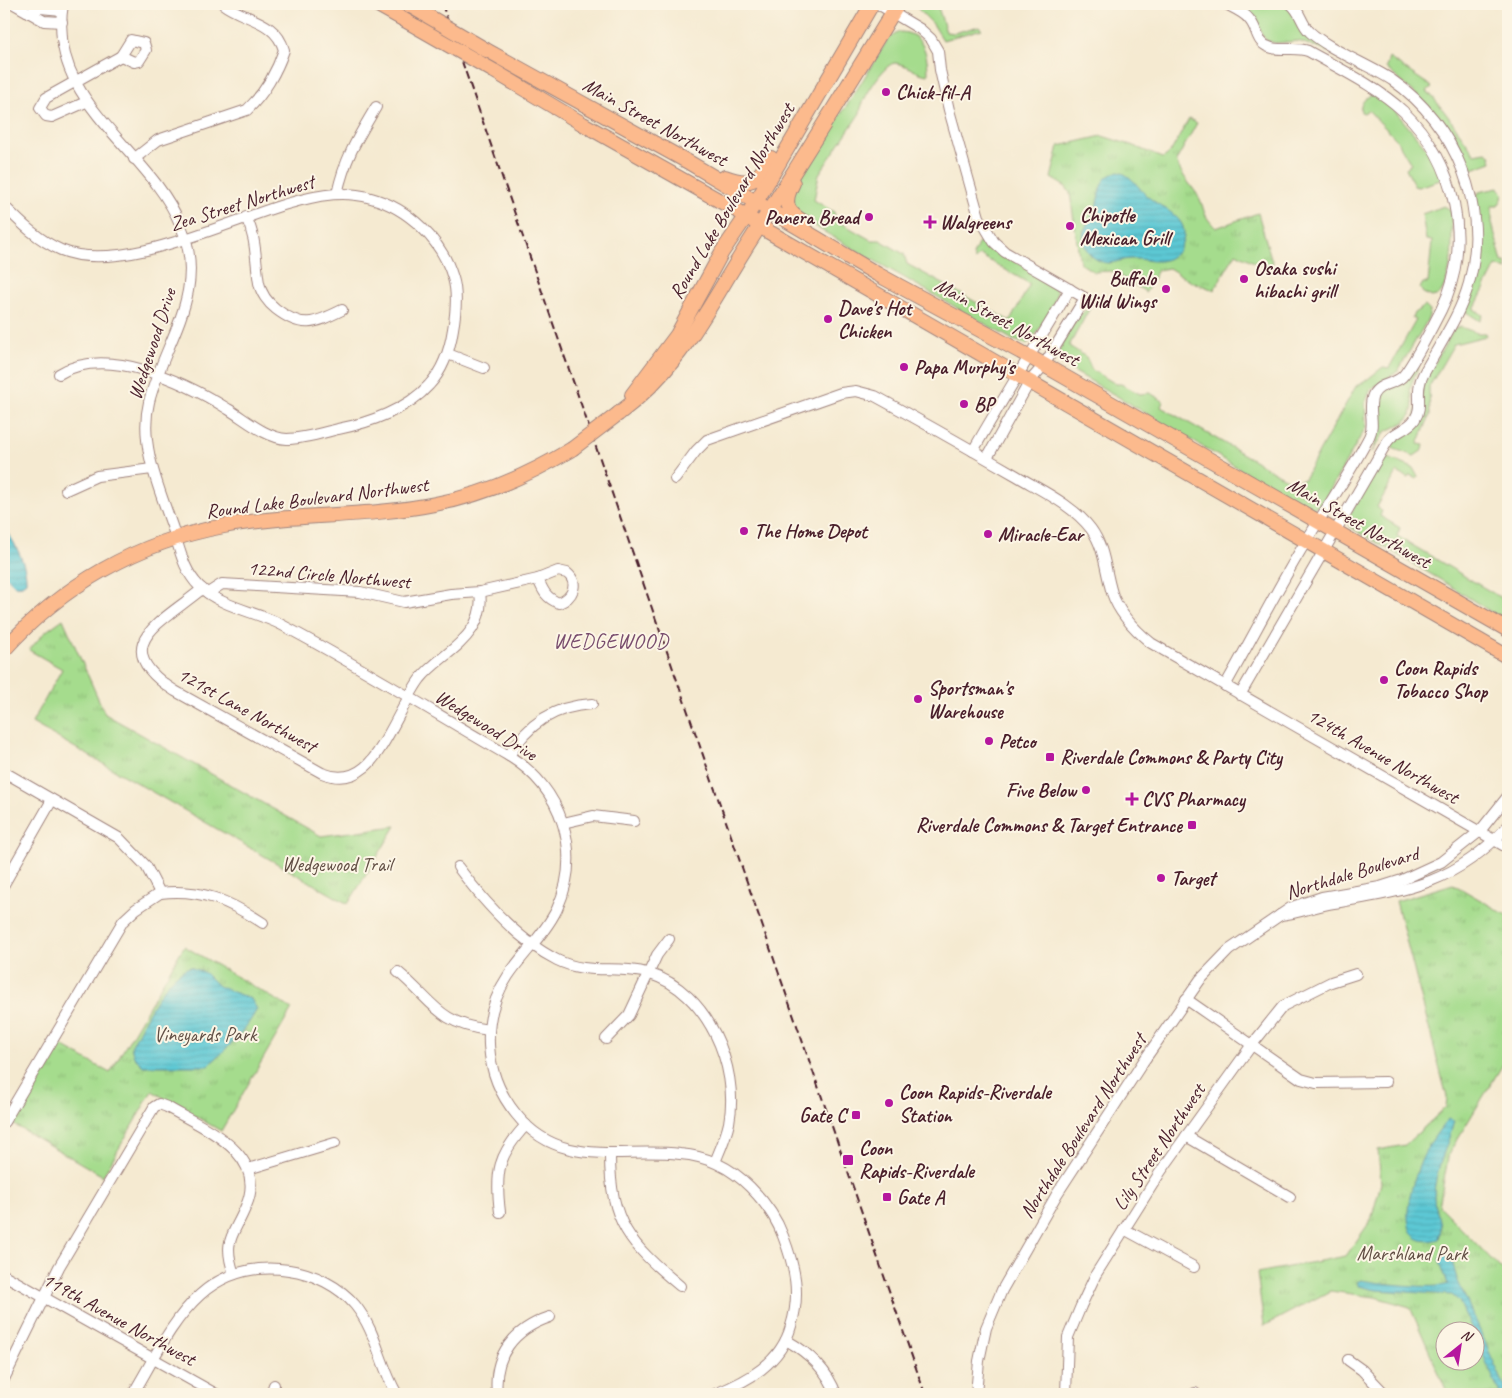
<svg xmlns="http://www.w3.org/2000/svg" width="1512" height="1398" font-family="Caveat,sans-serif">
	<defs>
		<pattern id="park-tufts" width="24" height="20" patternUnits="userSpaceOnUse" patternTransform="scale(1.25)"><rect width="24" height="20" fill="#a5dc8d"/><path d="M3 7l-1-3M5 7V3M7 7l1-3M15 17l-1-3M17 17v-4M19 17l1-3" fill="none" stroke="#90bc7a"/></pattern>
		<pattern id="water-rules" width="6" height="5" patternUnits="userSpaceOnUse" patternTransform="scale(1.25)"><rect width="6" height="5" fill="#5cc8d4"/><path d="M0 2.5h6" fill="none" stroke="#52abb6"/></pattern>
	</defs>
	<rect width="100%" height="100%" fill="#fcf5e5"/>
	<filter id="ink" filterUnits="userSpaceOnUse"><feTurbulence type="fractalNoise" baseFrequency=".02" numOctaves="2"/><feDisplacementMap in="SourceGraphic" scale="10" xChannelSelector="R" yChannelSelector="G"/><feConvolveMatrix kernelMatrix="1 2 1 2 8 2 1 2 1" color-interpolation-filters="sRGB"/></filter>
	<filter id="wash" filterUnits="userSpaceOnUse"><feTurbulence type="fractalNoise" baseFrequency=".0096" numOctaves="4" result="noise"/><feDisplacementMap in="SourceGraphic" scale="20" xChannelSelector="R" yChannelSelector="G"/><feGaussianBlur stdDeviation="1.12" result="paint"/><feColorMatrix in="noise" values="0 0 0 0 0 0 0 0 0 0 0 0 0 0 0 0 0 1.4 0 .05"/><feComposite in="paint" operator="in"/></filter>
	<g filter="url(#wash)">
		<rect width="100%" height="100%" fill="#f5ead1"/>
		<g fill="#a5dc8d" stroke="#787e5c">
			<path d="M913,4h24l9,28 8,1 25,-7 3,3 -39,11 -10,-16z"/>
			<path d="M1237,4l24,4 18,-4 9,3 17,27 30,20 -37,-13 -22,2 -9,-2 -4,-5 -8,-19z"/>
			<path d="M899,32c25,0 29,23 29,43 -12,-1 -21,-11 -33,-12 -11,0 -35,39 -35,50l-41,61 -5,26 20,12 2,8 35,20h9l24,14 3,10 103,57 20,-37 -50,-29 -5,5 -2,-5 5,-11 5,-3 6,2 62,40 6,8c-1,12 -21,47 -31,53l-13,-4 -192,-110 -22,-16 -9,-14 2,-9 32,-55 24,-32 40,-65z"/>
			<path d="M1389,58l43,29 -5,4c19,20 32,42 48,63l11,-2 4,3 2,7 -25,9 -17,-39 -16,-21 -48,-43z"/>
			<path d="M1372,95l18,10 42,50 9,22 -1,3 -22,7 -4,-1 -8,-18 5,-4 -15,-25 -28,-29 -4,3 -3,-1c-2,-7 4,-15 11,-17z"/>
			<path d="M1498,188l5,5 -1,6 -4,7h-6v17l10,39h3l2,8 -11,-4 -22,43 9,6 -3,6 -17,-11 15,-37 4,-23 -6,-52 3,-6z"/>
			<path d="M1444,206l7,4c1,26 4,63 -12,85l-7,2 -9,-4 -3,-5 3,-5h5l4,-42 -6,-1 -4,-26z"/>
			<path d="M1425,306l5,5 -2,8 -30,52 -27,18 -6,14 1,24 -44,77 -8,4 -10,-1c-80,-47 -160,-96 -241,-142l-5,-8c0,-11 21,-47 32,-49l-21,38 17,11 6,13 24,14h5l19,10 10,-1 13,8 -2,6 131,75 12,-3 52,-93 8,-4 19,-15 6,1 27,-48 -4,-2 2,-5z"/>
			<path d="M1461,327l16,6h8l1,3 -32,8 -25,43 1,28 -12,29 6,1 -1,5 -9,6 -22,-8 -1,-7 21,-12 9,-42 33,-58z"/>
			<path d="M1424,351l-14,37 3,18 -2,9 -6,7 -20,10 -13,20c10,-21 1,-34 5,-54z"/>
			<path d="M1388,458l25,10 5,9 -1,2 -7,-4 -2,3 -11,-6 -20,35 5,4 -2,5 20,12 -3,8 111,66v21l-62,-40 -96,-56 -3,-7 33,-60z"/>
		</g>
		<g fill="url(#park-tufts)" stroke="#787e5c" fill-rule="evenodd">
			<path d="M1189,119l8,4 -21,38c5,13 13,22 21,33 9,14 3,19 19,34l42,-15 15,52 -5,4 -32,-16 -22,37 -24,-9 -21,-13 -11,2 -12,22 -34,-21 -18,1 -14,-9 -10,-70 -4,-6 -15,-9 8,-32 43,-10 29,9 32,13 7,-5z"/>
			<path d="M63,619l42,95 216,122 75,-10 -48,78 -316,-181 30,-54 -33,-19 16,-18z"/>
			<path d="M1453,884l55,32v140l-59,97 -10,53 69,70v118h-60l-38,-87 -35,-10 -45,-6 -66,35 -7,-53 89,-17 25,-36 10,-37 -3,-33 27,-5 41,-38 1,-10 -51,-196zM1444,1330h30v30h-30z"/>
			<path d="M184,946l108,63 -71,122 -69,-40 -49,85 -92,-53 46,-80 53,30z"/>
		</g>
		<g fill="url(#water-rules)" stroke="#537480">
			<path d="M1119,172c14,4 18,15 28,24 16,14 47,22 34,50 -3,8 -12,14 -21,15 -10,1 -19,-3 -30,-2 -7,0 -15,4 -22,4 -16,-1 -28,-17 -24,-32 3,-8 8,-13 11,-21 6,-16 2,-34 24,-38z"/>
			<path d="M4,525c9,17 23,37 22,57l-4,3 -7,1 -11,-12z"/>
			<path d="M190,967l15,6 13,13 33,13 6,10c-11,22 -31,40 -49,57h-65l-9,-9 -3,-10c12,-23 33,-72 59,-80z"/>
			<path d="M1448,1119l6,2c-6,25 -20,50 -20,76 0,17 11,22 5,42 -53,15 -25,-67 -13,-88 6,-12 14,-22 22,-32z"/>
			<path d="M1443,1255l8,2 6,22 51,115h-8l-25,-58 -1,-6h-2l-13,-29 -7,-6 -76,-5 -17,-4 -2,-4 4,-2c16,3 75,10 87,4l-9,-25z"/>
		</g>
	</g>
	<g filter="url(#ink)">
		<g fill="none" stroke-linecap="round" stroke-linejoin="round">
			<defs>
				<g id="minor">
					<path d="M14,4l30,17 18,1"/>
					<path d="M63,4c-17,99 86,143 118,222 28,67 -17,115 -32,176 -10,41 9,83 22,121 8,22 11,46 28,63 22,21 55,25 81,38 78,41 153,88 229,132 53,32 74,96 48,153 -12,25 -34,44 -49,67 -29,43 -24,99 8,138 44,56 105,33 164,40 27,2 51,14 70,33 14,14 26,30 33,49 12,31 18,58 8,90 -10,37 -43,55 -76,68"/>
					<path d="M878,4l42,25 11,10 7,12 2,19 9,40 30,107 15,25 11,10 80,46 -41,67 -14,16 -43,77"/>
					<path d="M29,13l11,-5 22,2"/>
					<path d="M131,40l13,3 2,7 -7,11 -5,1 -13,-6z"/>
					<path d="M86,102l-34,15 -6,-1 -6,-8 6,-10 7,-4 68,-38"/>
					<path d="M134,159l24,-19 89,-30c17,-16 30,-39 37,-60 -8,-30 -40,-30 -61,-46"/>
					<path d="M337,194c8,-36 20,-55 39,-87"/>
					<path d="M4,206c17,17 34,34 57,44 57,24 161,-26 219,-44 30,-9 59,-17 91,-8 37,10 71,42 82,80 5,16 3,34 0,51 -3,20 -10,41 -24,56 -21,24 -60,38 -91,44 -16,4 -35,10 -51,10 -21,-1 -42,-20 -59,-30 -43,-27 -121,-64 -169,-35"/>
					<path d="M246,217c11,22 9,43 13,66 2,10 9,20 17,26 26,20 38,15 66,1"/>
					<path d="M448,354l36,14"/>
					<path d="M973,451c31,-55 65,-108 97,-162"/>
					<path d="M675,479l21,-28 11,-11 134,-47 15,-2 19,5c48,26 95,53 142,80 25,15 56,29 74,53 14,19 14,42 21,64 7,21 23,37 39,50l357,205"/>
					<path d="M66,490l31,-14 55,-7"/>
					<path d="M558,571l9,2c13,11 5,25 -8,30 -13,-5 -16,-12 -21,-24z"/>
					<path d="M202,589c-41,34 -97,57 -27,102l147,82c15,6 30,5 43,-6 19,-15 38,-65 55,-88 15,-19 38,-29 52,-50 7,-11 10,-24 8,-37"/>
					<path d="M208,593l14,-9 138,8 44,10 47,-8 29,-2 58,-13"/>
					<path d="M1225,686c25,-44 48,-89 74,-133 23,-39 49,-76 70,-116 7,-14 -2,-28 4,-42 6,-12 20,-10 29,-18 9,-9 32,-53 39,-67 33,-66 15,-149 -38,-199 -27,-25 -63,-42 -95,-60 -14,-5 -28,1 -39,-4 -14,-5 -11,-19 -20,-28 -5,-7 -16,-11 -23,-15"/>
					<path d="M1240,695l147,-253c7,-11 21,-12 28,-23 9,-14 -1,-27 8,-44 16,-30 37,-59 46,-92 21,-75 -13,-159 -77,-203 -23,-15 -64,-31 -82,-48 -9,-8 -9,-20 -19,-28"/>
					<path d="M509,756c18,-32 46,-50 83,-52"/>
					<path d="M4,772l115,66 27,28 14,27c41,-5 69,8 103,30"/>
					<path d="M563,823l30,-7 41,5"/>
					<path d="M458,867c26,35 59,73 99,93 32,16 61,4 93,14 57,17 90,93 79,149 -3,14 -9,27 -14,39"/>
					<path d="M4,884l48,-84"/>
					<path d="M1280,915c17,-1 32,-8 48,-11 76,-13 125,-18 180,-78"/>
					<path d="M398,972c35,29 40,52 91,58"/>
					<path d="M1186,999l115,80 15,4 70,-1"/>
					<path d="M606,1039l23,-24 28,-60 12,-16"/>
					<path d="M4,1122l119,-201 13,-12 24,-16"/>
					<path d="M1186,1136l104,61"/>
					<path d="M610,1155c0,68 20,89 70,131"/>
					<path d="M248,1169l87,-26"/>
					<path d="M500,1212c-5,-40 -2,-57 26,-87"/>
					<path d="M1124,1229l70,38"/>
					<path d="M4,1275l212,119"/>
					<path d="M786,1340c23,13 41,29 50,54"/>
					<path d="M1348,1360l14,10 23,24"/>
					<path d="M4,1379l55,-112 95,-160 5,-3 8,3c36,21 102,46 79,99 -12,30 -24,33 -12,68"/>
					<path d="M133,1394c38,-64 66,-137 156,-124 24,3 51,17 66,35 22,27 25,61 42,89"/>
					<path d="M271,1394l3,-9"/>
					<path d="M497,1394c-4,-39 17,-65 53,-77"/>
					<path d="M976,1394l3,-33 7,-33 16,-38 55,-96 86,-132 57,-82 29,-30 63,-43 30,-10 58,-10 22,-7 39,-18 39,-31 28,-35"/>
					<path d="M1066,1394l2,-57 13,-31 15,-32 65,-103 90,-125 32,-40 48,-24 25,-8"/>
					<path d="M1195,1394v-1"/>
				</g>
				<g id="major">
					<path d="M376,4l41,23"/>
					<path d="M486,50l204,113 187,111 153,83 478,273"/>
					<path d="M494,71l89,53 162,91 24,17 739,425"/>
					<path d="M725,177c27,10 32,4 46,-19"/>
					<path d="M793,183c-10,19 -8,28 11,39"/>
					<path d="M632,395l45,-60 45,-83 34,-50 116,-198"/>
					<path d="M618,414c65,-48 90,-108 132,-173 50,-78 100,-158 148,-237"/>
					<path d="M4,650c58,-65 134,-108 220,-124 70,-13 142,-8 211,-22 49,-9 94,-29 137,-55"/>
				</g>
			</defs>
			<use href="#minor" stroke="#a0847e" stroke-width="12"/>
			<use href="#major" stroke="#a0847e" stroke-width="16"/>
			<use href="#minor" stroke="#fff" stroke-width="10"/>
			<use href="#major" stroke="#fcba8d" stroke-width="14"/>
			<path stroke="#4a1f2b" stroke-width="2" stroke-dasharray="8 4" stroke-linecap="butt" d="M442,4l483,1390"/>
			<defs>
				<g id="major-bridge">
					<path d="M409,5l77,45"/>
					<path d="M417,27l77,44"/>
					<path d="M572,449l46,-35"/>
				</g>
			</defs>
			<use href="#major-bridge" stroke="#a0847e" stroke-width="16" stroke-linecap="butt"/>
			<use href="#major-bridge" stroke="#fcba8d" stroke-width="14"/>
		</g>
	</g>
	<g fill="#b5179e" stroke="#fcf5e5" stroke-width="2">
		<circle cx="886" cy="92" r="5"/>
		<circle cx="869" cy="217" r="5"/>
		<path d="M927.5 214.5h5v5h5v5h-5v5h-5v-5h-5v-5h5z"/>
		<circle cx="1070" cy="226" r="5"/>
		<circle cx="1244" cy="279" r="5"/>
		<circle cx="1166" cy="289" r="5"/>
		<circle cx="828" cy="319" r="5"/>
		<circle cx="904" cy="367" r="5"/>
		<circle cx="964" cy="404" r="5"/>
		<circle cx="744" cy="531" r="5"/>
		<circle cx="988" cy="534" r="5"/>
		<circle cx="1384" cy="680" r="5"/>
		<circle cx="918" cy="699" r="5"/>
		<circle cx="989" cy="741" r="5"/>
		<rect x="1045" y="752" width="10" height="10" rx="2.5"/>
		<circle cx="1086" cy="790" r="5"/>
		<path d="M1129.5 791.5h5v5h5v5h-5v5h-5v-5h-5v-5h5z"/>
		<rect x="1187" y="820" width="10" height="10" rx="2.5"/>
		<circle cx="1161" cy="878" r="5"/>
		<circle cx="889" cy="1103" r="5"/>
		<rect x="851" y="1110" width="10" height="10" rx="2.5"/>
		<rect x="842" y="1154" width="12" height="12" rx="2.5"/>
		<rect x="882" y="1192" width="10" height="10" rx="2.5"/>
	</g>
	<g text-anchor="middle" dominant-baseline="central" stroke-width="4" stroke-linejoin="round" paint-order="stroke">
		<g font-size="20" font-weight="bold" fill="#4a1f2b" stroke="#fcf5e5" text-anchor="start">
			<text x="896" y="92">Chick-fil-A</text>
			<text x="1080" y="215">Chipotle<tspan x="1080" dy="23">Mexican Grill</tspan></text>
			<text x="859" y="217" text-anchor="end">Panera Bread</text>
			<text x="940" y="222">Walgreens</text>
			<text x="1254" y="268">Osaka sushi<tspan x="1254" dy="23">hibachi grill</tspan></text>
			<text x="1156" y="278" text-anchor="end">Buffalo<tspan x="1156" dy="23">Wild Wings</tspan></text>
			<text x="838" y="308">Dave's Hot<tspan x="838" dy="23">Chicken</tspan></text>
			<text x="914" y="367">Papa Murphy's</text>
			<text x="974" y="404">BP</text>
			<text x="754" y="531">The Home Depot</text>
			<text x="998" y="534">Miracle-Ear</text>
			<text x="1394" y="668">Coon Rapids<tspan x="1394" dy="23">Tobacco Shop</tspan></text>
			<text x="928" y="688">Sportsman's<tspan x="928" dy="23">Warehouse</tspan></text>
			<text x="999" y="741">Petco</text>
			<text x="1060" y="757">Riverdale Commons &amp; Party City</text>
			<text x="1076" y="790" text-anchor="end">Five Below</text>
			<text x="1142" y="799">CVS Pharmacy</text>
			<text x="1182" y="825" text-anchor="end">Riverdale Commons &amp; Target Entrance</text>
			<text x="1171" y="878">Target</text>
			<text x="899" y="1092">Coon Rapids-Riverdale<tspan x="899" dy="23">Station</tspan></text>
			<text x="846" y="1115" text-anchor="end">Gate C</text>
			<text x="859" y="1148">Coon<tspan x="859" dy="23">Rapids-Riverdale</tspan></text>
			<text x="897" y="1197">Gate A</text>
		</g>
		<g font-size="20" fill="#4a1f2b" stroke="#fcf5e5">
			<text transform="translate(655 122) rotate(29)">Main Street Northwest</text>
			<text transform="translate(732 201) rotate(-59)">Round Lake Boulevard Northwest</text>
			<text transform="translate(242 203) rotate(-17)">Zea Street Northwest</text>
			<text transform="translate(1007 322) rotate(29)">Main Street Northwest</text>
			<text transform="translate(152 344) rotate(-72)">Wedgewood Drive</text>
			<text transform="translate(317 498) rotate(-7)">Round Lake Boulevard Northwest</text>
			<text transform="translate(1359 523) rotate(30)">Main Street Northwest</text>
			<text transform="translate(329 575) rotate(5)">122nd Circle Northwest</text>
			<text transform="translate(247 710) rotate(29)">121st Lane Northwest</text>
			<text transform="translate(486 725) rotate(32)">Wedgewood Drive</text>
			<text transform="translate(1383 756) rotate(30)">124th Avenue Northwest</text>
			<text transform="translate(1352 873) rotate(-17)">Northdale Boulevard</text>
			<text transform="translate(1083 1126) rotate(-57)">Northdale Boulevard Northwest</text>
			<text transform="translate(1159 1147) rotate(-56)">Lily Street Northwest</text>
			<text transform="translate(119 1319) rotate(29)">119th Avenue Northwest</text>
		</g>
		<g font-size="20" fill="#614e44" stroke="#fcf5e5">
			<text x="337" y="864">Wedgewood Trail</text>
			<text x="205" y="1034">Vineyards Park</text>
			<text x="1412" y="1253">Marshland Park</text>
		</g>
		<g font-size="21" letter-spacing="1" fill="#784c6d" stroke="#fcf5e5">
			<text x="611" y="641">WEDGEWOOD</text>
		</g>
	</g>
	<rect width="1512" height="1398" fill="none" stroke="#fcf5e5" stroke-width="20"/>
	<g transform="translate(1460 1346) rotate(30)"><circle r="24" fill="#fcf5e5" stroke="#b59f9b"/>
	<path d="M0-4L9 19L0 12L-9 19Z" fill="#b5179e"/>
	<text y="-8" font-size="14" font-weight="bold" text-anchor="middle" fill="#4a1f2b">N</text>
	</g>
</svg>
